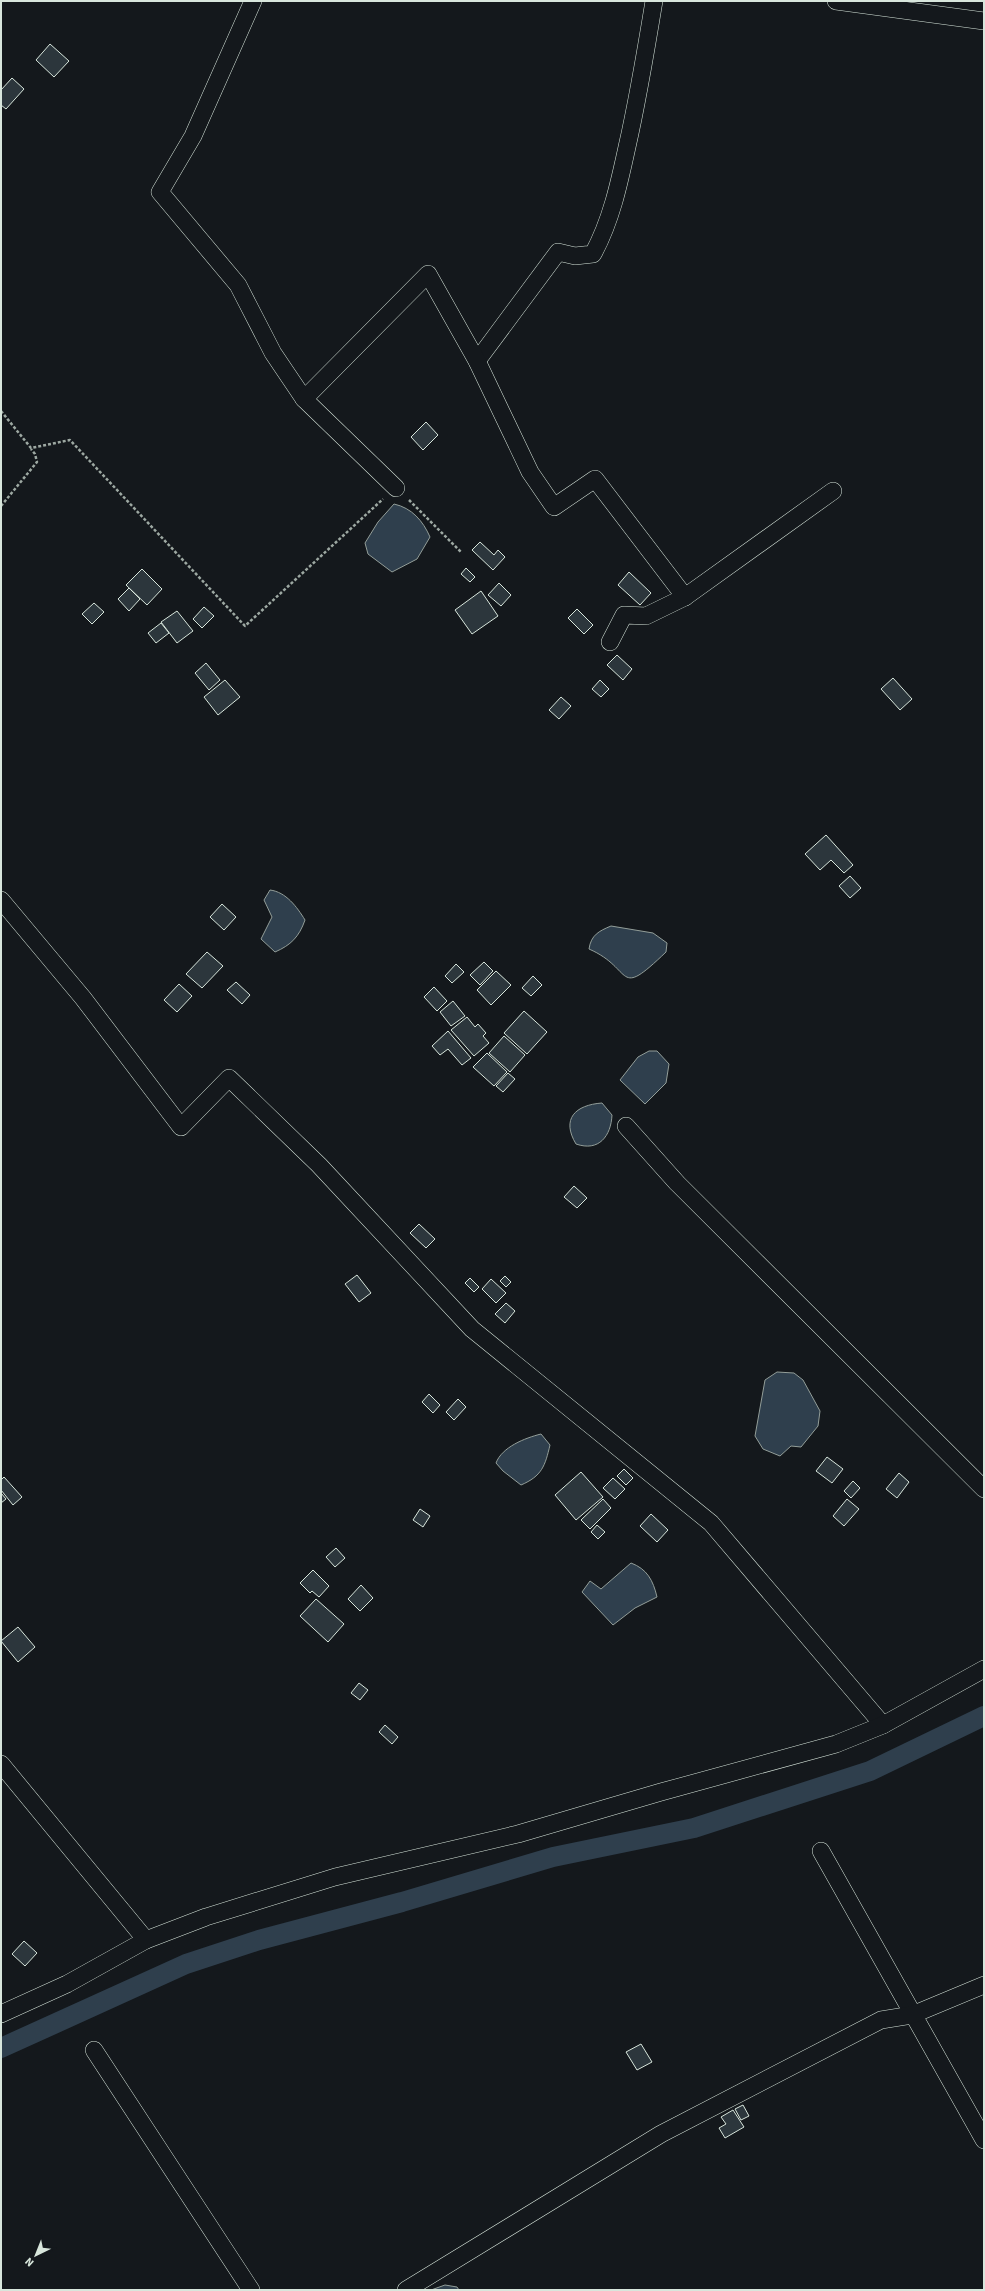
<svg xmlns="http://www.w3.org/2000/svg" width="985" height="2291" font-family="'Source Sans 3',sans-serif">
	<rect width="100%" height="100%" fill="#14181c"/>
	<g fill="#2f3f4d" stroke="#939e99">
		<path d="M394,504c18,4 29,17 36,33l-13,22 -25,13 -24,-18 -3,-11 13,-21z"/>
		<path d="M270,890c16,2 27,17 35,30 -6,17 -14,25 -30,32l-14,-13 11,-22 -8,-17z"/>
		<path d="M611,926l42,7 14,10 -1,9c-51,49 -31,17 -77,-3 2,-14 10,-18 22,-23z"/>
		<path d="M649,1051h8l12,13 -3,19 -21,21 -25,-24 18,-23z"/>
		<path d="M602,1103l10,12c-1,21 -13,37 -36,29 -15,-25 -1,-39 26,-41z"/>
		<path d="M777,1372l17,1 9,7 17,31 -2,15 -17,21 -10,-1 -11,10 -17,-7 -8,-13 10,-56z"/>
		<path d="M541,1434l9,11c-5,21 -8,31 -29,40l-18,-14 -7,-8c6,-16 29,-25 45,-29z"/>
		<path d="M631,1563c16,6 22,17 26,34l-22,11 -22,17 -31,-33 8,-11 11,8z"/>
		<path d="M445,2285l12,2 2,3h-28z"/>
	</g>
	<g fill="none" stroke-linecap="round" stroke-linejoin="round">
		<path stroke="#2f3f4d" stroke-width="20" d="M1,2048l185,-84 73,-24 143,-38 151,-45 141,-29 176,-57 114,-55"/>
	</g>
	<g fill="#2c363c" stroke="#d8e6dc">
		<path d="M50,44l19,17 -15,16 -18,-17z"/>
		<path d="M12,78l12,11 -18,20 -5,-4v-15z"/>
		<path d="M426,422l12,13 -15,15 -12,-13z"/>
		<path d="M480,542l14,13 4,-5 7,7 -12,13 -21,-20z"/>
		<path d="M466,568l9,9 -5,5 -9,-8z"/>
		<path d="M142,569l20,20 -15,16 -21,-20z"/>
		<path d="M629,572l22,21 -11,12 -22,-20z"/>
		<path d="M499,583l12,12 -10,11 -13,-11z"/>
		<path d="M129,588l11,11 -11,12 -11,-12z"/>
		<path d="M481,591l17,25 -26,18 -17,-24z"/>
		<path d="M94,603l10,9 -12,12 -10,-10z"/>
		<path d="M204,607l10,9 -12,12 -9,-9z"/>
		<path d="M577,609l16,16 -9,9 -16,-16z"/>
		<path d="M177,611l16,20 -16,12 -16,-21z"/>
		<path d="M161,623l8,10 -13,10 -8,-10z"/>
		<path d="M617,655l15,14 -9,11 -16,-15z"/>
		<path d="M206,663l14,17 -11,10 -14,-17z"/>
		<path d="M893,678l19,21 -12,11 -19,-21z"/>
		<path d="M225,680l15,17 -22,18 -14,-18z"/>
		<path d="M600,680l9,9 -8,8 -9,-8z"/>
		<path d="M561,697l10,9 -12,13 -10,-9z"/>
		<path d="M826,835l27,30 -9,8 -13,-13 -11,10 -15,-16z"/>
		<path d="M850,876l11,12 -11,10 -11,-12z"/>
		<path d="M222,904l14,13 -12,13 -14,-13z"/>
		<path d="M207,952l16,14 -21,22 -16,-14z"/>
		<path d="M484,962l9,9 -13,14 -10,-10z"/>
		<path d="M456,964l8,8 -12,11 -7,-7z"/>
		<path d="M496,971l15,14 -20,20 -14,-15z"/>
		<path d="M533,976l9,9 -11,11 -9,-8z"/>
		<path d="M236,982l14,13 -8,9 -15,-14z"/>
		<path d="M179,984l13,12 -15,16 -13,-12z"/>
		<path d="M434,987l13,14 -10,10 -13,-14z"/>
		<path d="M453,1001l12,15 -14,10 -11,-14z"/>
		<path d="M524,1011l23,21 -20,22 -23,-21z"/>
		<path d="M467,1017l8,10 3,-3 8,9 -3,3 6,7 -15,13 -23,-26z"/>
		<path d="M448,1031l23,27 -9,7 -14,-16 -8,6 -8,-9z"/>
		<path d="M504,1036l21,19 -15,17 -21,-19z"/>
		<path d="M487,1053l20,19 -13,14 -21,-19z"/>
		<path d="M508,1073l7,6 -12,13 -7,-6z"/>
		<path d="M574,1186l13,12 -10,10 -13,-11z"/>
		<path d="M419,1224l16,15 -9,9 -16,-15z"/>
		<path d="M357,1275l14,18 -12,9 -14,-18z"/>
		<path d="M505,1276l6,6 -5,5 -6,-6z"/>
		<path d="M470,1278l9,9 -5,5 -9,-9z"/>
		<path d="M491,1279l15,14 -10,10 -14,-14z"/>
		<path d="M506,1303l9,8 -10,12 -10,-9z"/>
		<path d="M429,1394l11,11 -7,8 -11,-11z"/>
		<path d="M458,1399l8,8 -12,13 -8,-8z"/>
		<path d="M827,1457l16,12 -11,14 -16,-12z"/>
		<path d="M624,1469l9,9 -7,7 -9,-9z"/>
		<path d="M581,1472l22,25 -27,23 -21,-25z"/>
		<path d="M899,1473l10,9 -12,16 -11,-9z"/>
		<path d="M4,1477l18,20 -9,8 -12,-15v-10z"/>
		<path d="M613,1478l12,11 -10,10 -12,-11z"/>
		<path d="M853,1481l7,7 -9,10 -7,-7z"/>
		<path d="M1,1493l5,6 -5,4z"/>
		<path d="M603,1499l8,9 -21,21 -9,-9z"/>
		<path d="M847,1499l12,10 -15,17 -11,-10z"/>
		<path d="M420,1509l10,7 -7,11 -10,-7z"/>
		<path d="M651,1514l17,16 -11,12 -17,-16z"/>
		<path d="M597,1525l8,7 -7,7 -7,-7z"/>
		<path d="M336,1548l9,10 -10,9 -9,-10z"/>
		<path d="M313,1570l16,16 -10,11 -7,-6 -2,2 -10,-10z"/>
		<path d="M361,1585l12,13 -13,13 -12,-12z"/>
		<path d="M316,1599l28,25 -16,18 -28,-26z"/>
		<path d="M18,1627l17,20 -17,15 -17,-21z"/>
		<path d="M359,1683l9,7 -8,10 -9,-7z"/>
		<path d="M385,1725l13,12 -6,7 -13,-12z"/>
		<path d="M24,1941l13,12 -12,13 -13,-12z"/>
		<path d="M641,2044l11,18 -15,8 -11,-18z"/>
		<path d="M743,2105l6,11 -8,4 -6,-11z"/>
		<path d="M733,2110l11,17 -19,11 -6,-10 7,-4 -5,-7z"/>
	</g>
	<g fill="none" stroke-linecap="round" stroke-linejoin="round">
		<defs>
			<g id="street">
				<path d="M253,1l-60,135 -33,56 78,93 35,68 31,46"/>
				<path d="M836,1l148,20"/>
				<path d="M477,361l81,-109 17,4 18,-2c18,-33 26,-70 34,-107 11,-48 19,-97 27,-146"/>
				<path d="M396,488l-92,-89 124,-125 49,87 53,111 24,35 41,-28 90,118"/>
				<path d="M610,642l14,-27 22,1 39,-19 148,-106"/>
				<path d="M1,900l82,98 98,129 48,-49 90,87 153,164 239,194 172,202"/>
				<path d="M626,1126l51,57 307,306"/>
				<path d="M1,1764l145,176"/>
				<path d="M821,1851l163,289"/>
				<path d="M1,2014l66,-30 79,-44 60,-23 129,-40 183,-43 143,-42 175,-48 47,-19 101,-56"/>
				<path d="M94,2050l157,240"/>
				<path d="M406,2290l255,-156 220,-114 31,-5 72,-30"/>
			</g>
		</defs>
		<use href="#street" stroke="#d8e6dc" stroke-width="18"/>
		<g stroke="#9da8a2" stroke-width="2.5" stroke-dasharray="3 2" stroke-linecap="butt">
			<path d="M1,411l30,37 39,-8 175,186 138,-127"/>
			<path d="M409,500l53,53"/>
			<path d="M1,506l36,-44 -2,-8 -4,-5"/>
		</g>
		<use href="#street" stroke="#14181c" stroke-width="17"/>
	</g>
	<rect width="985" height="2291" fill="none" stroke="#d8e6dc" stroke-width="4"/>
	<g transform="translate(36 2255) rotate(223)" stroke="#14181c" stroke-width="3" paint-order="stroke">
	<path d="M0-3L7 15L0 10L-7 15Z" fill="#d8e6dc"/>
	<text y="-6" font-size="11" font-weight="bold" text-anchor="middle" fill="#d8e6dc">N</text>
	</g>
</svg>
